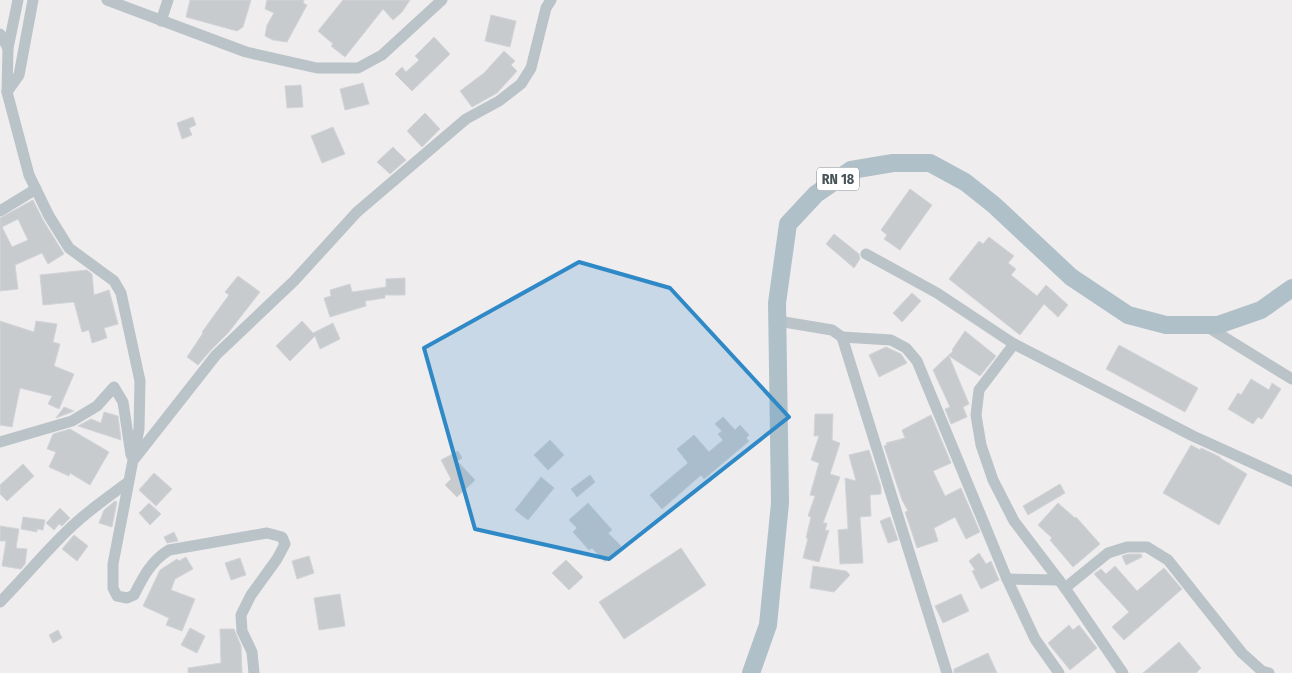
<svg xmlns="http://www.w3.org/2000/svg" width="1292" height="673" font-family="'Fira Sans Condensed',sans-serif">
	<rect width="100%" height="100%" fill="#efedee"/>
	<g fill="#c8cbce" stroke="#d2d4d8" fill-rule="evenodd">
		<path d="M190,0h61l-8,27 -6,4 -51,-14z"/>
		<path d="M267,0h37l-1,3 4,2 -20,37 -14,-2 -8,-4 2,-11 7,-12 -9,-4z"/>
		<path d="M343,0h67l-8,12 -9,8 -10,-11 -38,48 -14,-11 2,-2 -15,-13z"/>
		<path d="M491,15l25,6 -6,26 -25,-6z"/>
		<path d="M434,37l16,17 -38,37 -17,-17 7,-7 4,5 13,-12 -4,-4z"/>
		<path d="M504,51l11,10 -4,4 6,6 -20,22 -25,14 -12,-16 24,-18z"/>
		<path d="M363,83l6,21 -24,6 -5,-21z"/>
		<path d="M301,85l2,22 -16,1 -2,-22z"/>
		<path d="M425,113l15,16 -18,18 -15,-16z"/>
		<path d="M193,117l3,8 -7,3 3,7 -10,4 -5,-16z"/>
		<path d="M333,127l12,27 -23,9 -11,-27z"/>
		<path d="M393,147l13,13 -16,14 -13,-12z"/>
		<path d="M910,189l22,16 -32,45 -16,-11 3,-4 -6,-5z"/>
		<path d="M33,200l10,20 21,34 -16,10 -6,-11 -27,12 3,24 -18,2v-73zM18,219l10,21 -16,7 -10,-20z"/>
		<path d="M834,234l25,20 1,5 -6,9 -28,-24z"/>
		<path d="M989,237l25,19 -6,7 8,6 -5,6 26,21 9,-11 22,20 -10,12 -14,-13 -24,31 -71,-56 30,-38 4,3z"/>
		<path d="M87,270l5,4 2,21 15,-5 9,34 -14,4 3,10 -15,5 -3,-13 -7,2 -8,-30 -31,3 -3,-30z"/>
		<path d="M238,276l22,16 -32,41 -17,17 -13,15 -11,-8 16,-24 -1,-1 27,-37 -4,-3z"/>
		<path d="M405,278v17h-20v3l-20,3 1,5 -36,11 -6,-19 7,-2 -1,-6 20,-6 2,8 34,-5v-8z"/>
		<path d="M912,293l9,8 -19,21 -9,-9z"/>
		<path d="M0,321l34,11 2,-11 21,3 -4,18 7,2 -6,22 20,8 -15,35 -11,-5 4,-8 -32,-8 -8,39 -12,-2z"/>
		<path d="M302,321l11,12 20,-10 7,16 -20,10 -5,-13 -25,25 -14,-15z"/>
		<path d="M965,331l31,25 -16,20 -31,-20 20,48 -6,3 4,10 -16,7 -6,-15 5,-2 -17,-37 20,-19 -1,-1z"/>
		<path d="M1119,345l79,43 -13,24 -79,-43z"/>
		<path d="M886,347l15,7 6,9 -28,14 -10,-22z"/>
		<path d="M1251,379l18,11 3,-7 9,6 -19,30 -4,-2 -5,7 -25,-15 10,-16 3,2z"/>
		<path d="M64,407l10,4 -18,7z"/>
		<path d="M104,412l14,4 3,24 -43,-14 13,-7 10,4z"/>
		<path d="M815,414h18l-1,26 8,3 -10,31 10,3 -17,46h4l-2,8 4,-1 -10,32 -16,-4 5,-20h-2l5,-21 -3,-1 7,-20 -5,-1 9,-32 -8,-3 8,-24h-5z"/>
		<path d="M931,415l20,48 -18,8 12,25 16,-8 19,44 -14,7 -11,-22 -21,11 4,13 -21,7 -12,-36 3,-1 -6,-11 -18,-54 3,-1 -1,-2 19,-5 -3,-8z"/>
		<path d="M723,417l12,13 5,-5 9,10 -3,3 3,3 -45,38 -3,-4 -39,34 -12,-14 38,-32 -11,-14 17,-14 15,17 14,-12 -5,-6 4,-3 -7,-7z"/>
		<path d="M70,429l39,23 -19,33 -20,-12 -1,3 -20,-9 7,-15 -9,-3 6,-15z"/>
		<path d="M550,440l14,15 -16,15 -14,-15z"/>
		<path d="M1191,445l9,5 1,-2 19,9v1l27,16 -28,51 -56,-32z"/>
		<path d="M869,450l12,37v7l-11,1 1,21 -11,1 3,46 -23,1 -2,-34 10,-1 -3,-51 11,3 -7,-26z"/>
		<path d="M458,451l4,7 -5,3 18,19 -18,17 -12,-12 6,-6 -10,-19z"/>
		<path d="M23,464l11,12 -27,25 -7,-7v-9z"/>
		<path d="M154,473l18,16 -16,17 -17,-16z"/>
		<path d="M590,475l5,7 -18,15 -6,-8z"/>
		<path d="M541,477l13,11 -26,32 -13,-10z"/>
		<path d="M1060,484l5,9 -37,22 -5,-9z"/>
		<path d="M115,501l2,1 -5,25 -13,-4 5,-13z"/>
		<path d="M149,503l12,11 -11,11 -11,-12z"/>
		<path d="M588,503l24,27 -4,3 13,13 -16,16 -13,-14 -3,2 -16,-18 4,-4 -8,-8z"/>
		<path d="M1058,503l17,15 1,-1 24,27 -27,23 -23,-27 2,-2 -14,-13z"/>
		<path d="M60,508l10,10 -8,8 -3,-2 -5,6 -8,-7z"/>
		<path d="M23,517l22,3 -2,10 -6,-1v3l-16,-3z"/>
		<path d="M890,517l8,23 -10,3 -8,-22z"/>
		<path d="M0,526l19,3 -3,19 11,1 -2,15 -4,5 -19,-3 4,-25h-6z"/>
		<path d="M174,532l4,9 -11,2 -3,-6z"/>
		<path d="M74,535l14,11 -11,15 -15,-12z"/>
		<path d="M681,548l25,37 -82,54 -25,-37z"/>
		<path d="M979,553l7,11 5,-3 8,19 -18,9 -9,-18 3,-1 -6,-9z"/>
		<path d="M1128,554h13l1,3 -16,8 -4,-9z"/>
		<path d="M309,556l5,17 -17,6 -5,-18z"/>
		<path d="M186,557l7,12 -18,10 -4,11 24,9 -13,32 -16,-6 3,-7 -26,-12 17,-36 17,-11 2,2z"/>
		<path d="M240,558l6,17 -15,5 -6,-17z"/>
		<path d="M566,560l17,17 -14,13 -17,-17z"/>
		<path d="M813,566l33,5 4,4 -16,17 -24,-4z"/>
		<path d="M1115,566l22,25 27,-23 18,21 -58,51 -12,-13 17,-15 -35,-38 7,-5 5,5z"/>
		<path d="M340,594l5,32 -26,4 -5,-32z"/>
		<path d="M961,594l8,17 -26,12 -8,-17z"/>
		<path d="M1069,625l4,5 6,-5 18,23 -27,22 -22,-27z"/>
		<path d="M190,628l15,8 -8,17 -16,-8z"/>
		<path d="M220,629h14l7,17 1,27h-54v-5l33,-5z"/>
		<path d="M58,630l4,8 -9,5 -4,-8z"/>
		<path d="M1179,642l22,26 -5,5h-53z"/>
		<path d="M988,653l9,20h-43v-4z"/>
	</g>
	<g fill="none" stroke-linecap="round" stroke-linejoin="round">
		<g stroke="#bac3c8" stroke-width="11">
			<path d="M18,0l-10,48 -1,44 22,83 20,41 20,32 45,33 7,12 19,88 -1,48 -26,135v24l4,8 10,2 7,-3c9,-18 17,-34 35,-45l98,-17 15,4 3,7 -8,15 -26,36 -10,20 1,16 10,21 2,21"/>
			<path d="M107,0l139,52 71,16h41l24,-13 60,-55"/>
			<path d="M161,21l7,-21"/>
			<path d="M0,34l8,14"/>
			<path d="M7,92l12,-17 14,-75"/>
			<path d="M0,211l36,-22"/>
			<path d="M866,254l71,39 77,51 179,92 99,45"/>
			<path d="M778,321l54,9 10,7 105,336"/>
			<path d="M1206,326l86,53"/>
			<path d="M842,337l49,3 15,8 11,13 90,218 28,60 24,34"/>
			<path d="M1014,344l-35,46 -3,25 5,30 12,35 21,41 51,67 58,85"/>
			<path d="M0,442l72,-21 25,-15 17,-19 9,15 8,53"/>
			<path d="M135,458l81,-103 78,-74 63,-69 109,-93 33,-18 22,-17 10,-16 15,-60 5,-8"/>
			<path d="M1007,579l52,1"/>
			<path d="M1065,588l43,-35 19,-6h20l21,13 74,93 20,18 7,2"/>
			<path d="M0,602c21,-21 40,-44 61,-65 20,-21 43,-37 66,-54"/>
		</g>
		<path stroke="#b0c0c9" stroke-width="18" d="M751,673l17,-48 12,-122 -3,-200 11,-79 28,-30 35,-24 42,-7h37l35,19 29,23 77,72 57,38 38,10h52l43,-15 31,-22"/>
	</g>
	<path fill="#2f89c7" fill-opacity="0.2" stroke="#2f89c7" stroke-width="4" stroke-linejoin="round" d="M579,262l91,26 119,129 -180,142 -134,-30 -51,-181z"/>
	<g text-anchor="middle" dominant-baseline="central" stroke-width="5" stroke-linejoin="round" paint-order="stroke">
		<rect fill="#fff" stroke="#7f878a" stroke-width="1" x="817" y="167.5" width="42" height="23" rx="4"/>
		<g font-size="14" font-weight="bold" fill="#485358">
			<text x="838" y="179">RN 18</text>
		</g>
	</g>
</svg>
